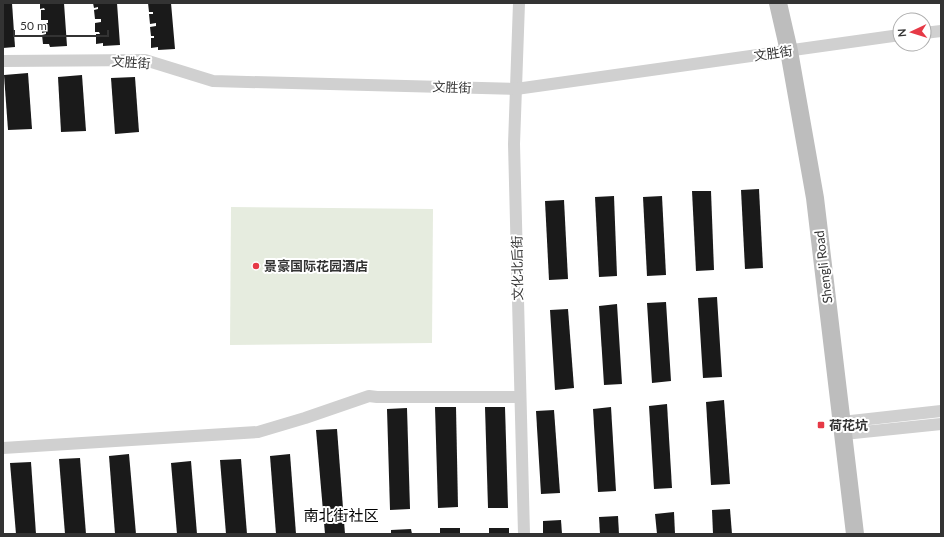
<svg xmlns="http://www.w3.org/2000/svg" width="944" height="537" font-family="Lato,'Noto Sans SC',sans-serif">
	<rect width="100%" height="100%" fill="#fff"/>
	<path fill="#e6ecdf" d="M231,207l202,2 -1,134 -202,2z"/>
	<g fill="#1a1a1a">
		<path d="M3,3h9l3,44 -12,1z"/>
		<path d="M40,3h24l3,43 -17,1 -1,-3h-6l-1,-9 4,-1v-2l-4,1v-10h6v-3h-7v-10h4l-1,-2 -4,1z"/>
		<path d="M93,3h24l3,42 -17,1v-3l-7,1v-10h4l-1,-2h-4v-9l6,-1v-3h-6l-1,-9 4,-1v-2l-4,1z"/>
		<path d="M148,3h23l4,46 -17,1v-3l-7,1v-10h3v-2h-3l-1,-9 6,-1v-3l-6,1 -1,-10h4v-2h-4z"/>
		<path d="M28,73l4,56 -24,1 -4,-55z"/>
		<path d="M82,75l4,56 -25,1 -3,-55z"/>
		<path d="M135,77l4,55 -24,2 -4,-56z"/>
		<path d="M759,189l4,79 -18,1 -4,-79z"/>
		<path d="M692,191h19l3,79 -18,1z"/>
		<path d="M614,196l3,80 -18,1 -4,-80z"/>
		<path d="M662,196l4,79 -19,1 -4,-79z"/>
		<path d="M564,200l4,79 -19,1 -4,-79z"/>
		<path d="M717,297l5,80 -19,1 -5,-80z"/>
		<path d="M666,302l5,79 -19,2 -5,-80z"/>
		<path d="M617,304l5,80 -18,1 -5,-79z"/>
		<path d="M568,309l6,79 -19,2 -5,-80z"/>
		<path d="M724,400l6,84 -19,1 -5,-83z"/>
		<path d="M667,404l5,84 -18,1 -5,-83z"/>
		<path d="M435,407h21l2,100 -20,1z"/>
		<path d="M485,407h20l3,101h-20z"/>
		<path d="M611,407l5,84 -18,1 -5,-83z"/>
		<path d="M407,408l3,101 -20,1 -3,-101z"/>
		<path d="M554,410l6,83 -19,1 -5,-83z"/>
		<path d="M337,429l8,105h-20l-9,-104z"/>
		<path d="M129,454l7,80h-21l-6,-78z"/>
		<path d="M290,454l6,80h-20l-6,-78z"/>
		<path d="M80,458l6,76h-21l-6,-75z"/>
		<path d="M241,459l6,75h-21l-6,-74z"/>
		<path d="M191,461l6,73h-20l-6,-71z"/>
		<path d="M31,462l5,72h-20l-6,-71z"/>
		<path d="M730,509l2,25h-19l-1,-24z"/>
		<path d="M674,512l1,22h-18l-2,-20z"/>
		<path d="M618,516l1,18h-19l-1,-17z"/>
		<path d="M561,520l1,14h-19v-13z"/>
		<rect x="440" y="528" width="20" height="6"/>
		<rect x="489" y="528" width="20" height="6"/>
		<path d="M411,529l1,5h-21v-4z"/>
	</g>
	<g fill="none" stroke-linecap="round" stroke-linejoin="round">
		<g stroke="#d0d0d0" stroke-width="12">
			<path d="M519,3l-5,141 10,390"/>
			<path d="M924,33l17,-2"/>
			<path d="M3,61l142,-1 68,21 303,8 384,-54"/>
			<path d="M842,422l99,-11"/>
			<path d="M844,434l97,-10"/>
			<path d="M3,448l255,-16 47,-14 64,-22 8,1h143"/>
		</g>
		<path stroke="#bdbdbd" stroke-width="18" d="M778,3l11,48 26,147 40,336"/>
	</g>
	<g fill="#e63946" stroke="#fff" stroke-width="1.5">
		<circle cx="256" cy="266" r="4"/>
		<rect x="817" y="421" width="8" height="8" rx="2"/>
	</g>
	<g text-anchor="middle" dominant-baseline="central" stroke-width="4" stroke-linejoin="round" paint-order="stroke">
		<g font-size="13" fill="#333" stroke="#fff">
			<text transform="translate(773 53) rotate(-8)">文胜街</text>
			<text transform="translate(131 62) rotate(4)">文胜街</text>
			<text transform="translate(452 87) rotate(2)">文胜街</text>
			<text transform="translate(823 267) rotate(-97)">Shengli Road</text>
			<text transform="translate(517 268) rotate(-91)">文化北后街</text>
		</g>
		<g font-size="13" font-weight="bold" fill="#333" stroke="#fff" text-anchor="start">
			<text x="264" y="266">景豪国际花园酒店</text>
			<text x="829" y="425">荷花坑</text>
		</g>
		<g font-size="15" fill="#000" stroke="#fff">
			<text x="341" y="515">南北街社区</text>
		</g>
	</g>
	<rect width="944" height="537" fill="none" stroke="#333333" stroke-width="8"/>
	<g transform="translate(912 32) rotate(266)"><circle r="19" fill="#ffffff" stroke="#adadad"/>
	<path d="M0-3L7 15L0 10L-7 15Z" fill="#e63946"/>
	<text y="-6" font-size="11" font-weight="bold" text-anchor="middle" fill="#333333">N</text>
	</g>
	<path d="M14 30v6h94v-6" fill="none" stroke="#333333" stroke-width="2"/>
	<text x="20" y="30" font-size="12" fill="#333333" stroke="#ffffff" stroke-width="3" paint-order="stroke">50 m</text>
</svg>
